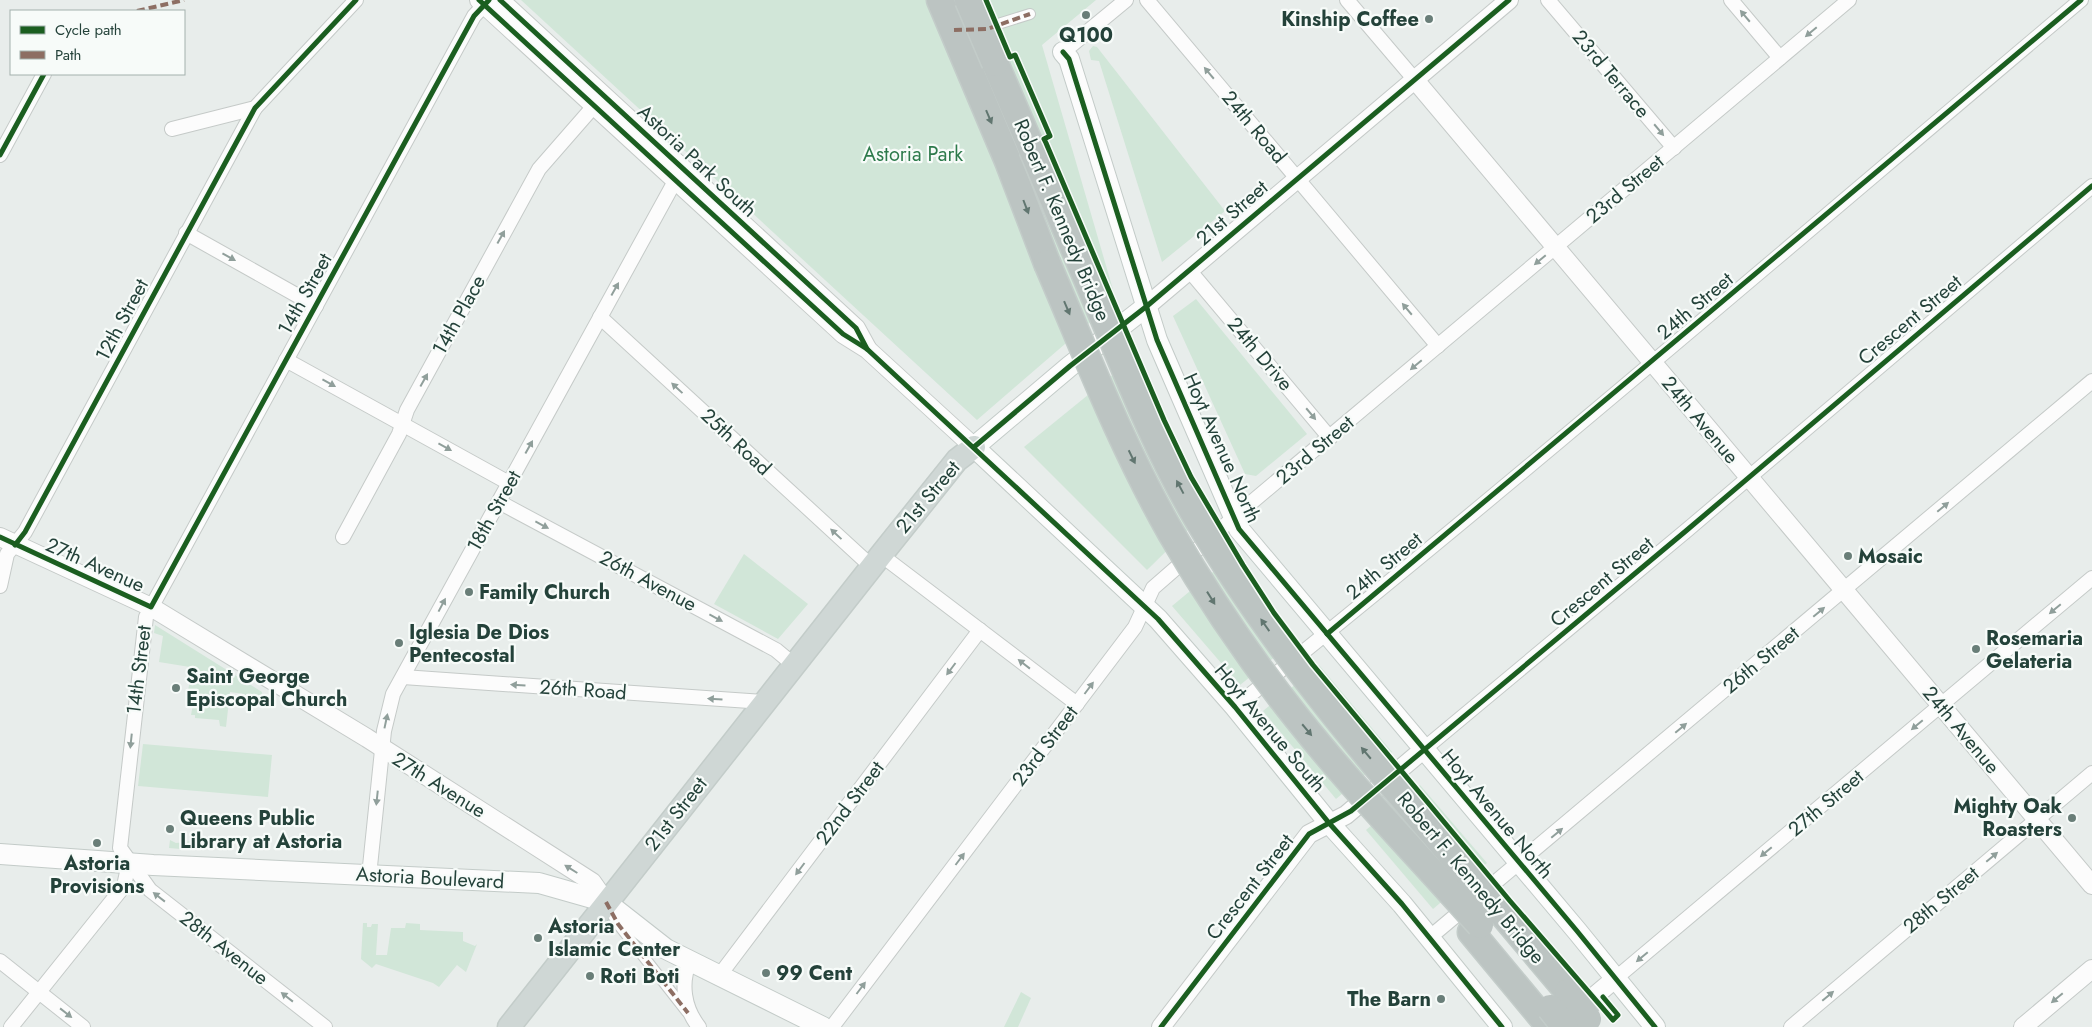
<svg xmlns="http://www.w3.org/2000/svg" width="2092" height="1027" font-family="Jost,sans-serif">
	<rect width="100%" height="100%" fill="#e8edeb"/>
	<g fill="#d1e6d8">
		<path d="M521,0h575l-54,45 74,255 -139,120z"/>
		<path d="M1093,46l4,1 128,164 -63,51 -63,-201 -8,-1 -2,-9z"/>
		<path d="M1196,299l111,135 -51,42 -11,-2 -72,-158z"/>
		<path d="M1131,360l68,159 -52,51 -123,-123z"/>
		<path d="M744,554l64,50 -30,35 -64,-35z"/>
		<path d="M1231,557l66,82 -57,46 -68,-79z"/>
		<path d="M155,625l107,67 -2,12 -16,-10 -14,-2 -4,35 -6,-1 -1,-6 -24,-2v-3h-4l2,-11 -7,-1 5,-30h4l1,-5 -37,-6 4,-26 -9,-3z"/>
		<path d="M1319,665l73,87 -56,47 -73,-88z"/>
		<path d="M143,744l129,11 -4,42 -130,-11z"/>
		<path d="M1420,785l67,78 -54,46 -67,-79z"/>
		<path d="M170,840l6,3 17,-2v9l-24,-2z"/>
		<path d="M363,923h4v4h4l1,-3h6l-2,31h11l4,-27h14l1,-5 14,1v6l43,2v9l12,5 2,-2 -11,28 -9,-7 -18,22 -6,-4 -57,-19 -4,4 -11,-9z"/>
		<path d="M1021,992l10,6 -13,29h-14z"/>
	</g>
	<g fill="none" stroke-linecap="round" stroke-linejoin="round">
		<defs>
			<g id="pedestrian">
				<path d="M982,29l48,-15"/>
				<path d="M611,912l7,12 69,88"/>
			</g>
			<g id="minor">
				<path d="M1147,0l291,346"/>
				<path d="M1347,0l68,80"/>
				<path d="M1548,0l126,148"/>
				<path d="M1731,0l49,58"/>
				<path d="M1063,52l63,-52"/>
				<path d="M172,129l83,-21 101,-108"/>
				<path d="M0,155l44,-81"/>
				<path d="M186,233l130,73"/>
				<path d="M1189,270l141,168"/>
				<path d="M600,317l272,250"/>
				<path d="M286,360l223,123"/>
				<path d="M499,502l277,148 18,15"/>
				<path d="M343,537l56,-103 8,-24 132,-241 55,-63"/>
				<path d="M881,555l196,149"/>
				<path d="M0,586l7,-32 18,-22 230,-424"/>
				<path d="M403,677l361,25"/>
				<path d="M1235,707c287,-230 565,-470 846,-707"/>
				<path d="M1424,749l263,-219 405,-344"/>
				<path d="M369,876l15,-145 9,-37 287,-522"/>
				<path d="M1429,938l663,-557"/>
				<path d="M0,961l83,66"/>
				<path d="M690,961c-10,22 -6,47 9,66"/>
				<path d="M719,976l261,-346"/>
				<path d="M1616,978l476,-400"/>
				<path d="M11,1027l113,-141 5,-23"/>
				<path d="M325,1027l-175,-137 -30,-42 26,-231 328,-601 15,-16"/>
				<path d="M832,1027l303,-400 18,-39 93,-81 603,-507"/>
				<path d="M1791,1027l301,-254"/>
			</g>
			<g id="tertiary">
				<path d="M479,0l364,334 24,15 107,98"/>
				<path d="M500,0l356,328 11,20"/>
				<path d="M1415,80l677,805"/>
				<path d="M1147,306l362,-306"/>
				<path d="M0,537l151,70 216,131 225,144 14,20"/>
				<path d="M1572,1015l44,-37"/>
				<path d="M1161,1027l148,-193 37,-19 78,-66"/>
				<path d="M2023,1027l69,-58"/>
			</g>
			<g id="secondary">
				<path d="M1063,52l6,7 88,281 82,189 338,402 78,96"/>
				<path d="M1147,306l-77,60 -96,81 184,172 77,88 94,116 73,81 100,123"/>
				<path d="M0,854l153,11 386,18 67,19 60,47 157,78"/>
			</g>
			<path id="primary" d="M509,1027l372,-472 76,-95 17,-13"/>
			<g id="motorway">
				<path d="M940,0l68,161 39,102"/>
				<path d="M995,63l37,86"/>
				<path d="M1499,910l69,82"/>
				<path d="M1471,932l79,95"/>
			</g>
		</defs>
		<use href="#pedestrian" stroke="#c5cac8" stroke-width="12"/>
		<use href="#minor" stroke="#c5cac8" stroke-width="16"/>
		<use href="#tertiary" stroke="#c5cac8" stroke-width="20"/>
		<use href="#secondary" stroke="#c3cbc8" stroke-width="22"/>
		<use href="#primary" stroke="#c3ccc9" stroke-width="25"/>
		<use href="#motorway" stroke="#c3ccc9" stroke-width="29"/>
		<use href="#pedestrian" stroke="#fcfcfc" stroke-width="10"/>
		<use href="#minor" stroke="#fcfcfc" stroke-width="14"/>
		<use href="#tertiary" stroke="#fcfcfc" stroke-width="18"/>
		<use href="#secondary" stroke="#fcfcfc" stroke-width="20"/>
		<use href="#primary" stroke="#cfd7d5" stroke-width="22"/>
		<use href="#motorway" stroke="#bcc4c2" stroke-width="26"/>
		<defs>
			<g id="motorway-bridge">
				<path d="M968,0l27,63"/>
				<path d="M1032,149c26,62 53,125 79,187 25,60 50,120 83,177 84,145 196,270 305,397"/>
				<path d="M1047,263c39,91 75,184 124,270 37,64 79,126 126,185 57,72 122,138 183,207"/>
				<path d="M1568,992l20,27"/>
				<path d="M1550,1008l15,19"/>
			</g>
		</defs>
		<use href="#motorway-bridge" stroke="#c3ccc9" stroke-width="29" stroke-linecap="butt"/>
		<use href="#motorway-bridge" stroke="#bcc4c2" stroke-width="26"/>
		<g stroke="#8d6e63" stroke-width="4" stroke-dasharray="8 4" stroke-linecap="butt">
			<path d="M137,11l47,-11"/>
			<path d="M954,30l33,-1 43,-15"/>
			<path d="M606,902l12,22 70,89"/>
		</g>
		<defs>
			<g id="cycleway">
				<path d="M479,0l364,334 24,15 291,270 77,88 94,116 73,81 100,123"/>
				<path d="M500,0l356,328 11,21"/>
				<path d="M986,0l24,57 5,-2 35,81 -6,3 2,4 118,277 27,57 52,88 31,48 39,52 197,236 103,119 5,-5 -15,-18"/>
				<path d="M1063,52l6,7 88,281 82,189 338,402 78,96"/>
				<path d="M0,155l44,-81"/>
				<path d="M974,447l96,-81 77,-60 362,-306"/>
				<path d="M0,537l151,70 323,-591 15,-16"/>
				<path d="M15,545l10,-13 230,-424 101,-108"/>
				<path d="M1327,634l754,-634"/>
				<path d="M1161,1027l148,-193 42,-23 336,-281 405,-344"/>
			</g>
		</defs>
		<use href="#cycleway" stroke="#f7fbf9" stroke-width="8"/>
		<use href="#cycleway" stroke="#1b5e20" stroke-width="5"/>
	</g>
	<defs><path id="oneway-solid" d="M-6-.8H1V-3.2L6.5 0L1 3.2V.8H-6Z" transform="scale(1.25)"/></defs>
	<g fill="#909f9b">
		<use href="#oneway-solid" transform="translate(1745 16) rotate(-130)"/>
		<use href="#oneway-solid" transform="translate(1811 32) rotate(140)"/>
		<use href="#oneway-solid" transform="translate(1209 73) rotate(-130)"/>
		<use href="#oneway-solid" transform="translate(1659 130) rotate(50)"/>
		<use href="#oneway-solid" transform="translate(501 237) rotate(-61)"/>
		<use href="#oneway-solid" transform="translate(229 257) rotate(29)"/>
		<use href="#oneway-solid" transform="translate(1540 260) rotate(140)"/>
		<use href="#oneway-solid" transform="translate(615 289) rotate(-61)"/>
		<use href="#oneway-solid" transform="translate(1407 309) rotate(-130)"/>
		<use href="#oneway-solid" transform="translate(1416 365) rotate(140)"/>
		<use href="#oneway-solid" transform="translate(424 380) rotate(-61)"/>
		<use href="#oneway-solid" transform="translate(329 383) rotate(29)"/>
		<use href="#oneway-solid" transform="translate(677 388) rotate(-137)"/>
		<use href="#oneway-solid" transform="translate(1311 414) rotate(50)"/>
		<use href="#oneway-solid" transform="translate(445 447) rotate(29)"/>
		<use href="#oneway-solid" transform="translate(529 447) rotate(-61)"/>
		<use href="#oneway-solid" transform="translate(1943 507) rotate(-40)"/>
		<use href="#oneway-solid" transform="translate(542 525) rotate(28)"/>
		<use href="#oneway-solid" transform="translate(836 534) rotate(-137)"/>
		<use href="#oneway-solid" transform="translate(442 605) rotate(-62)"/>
		<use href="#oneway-solid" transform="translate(2055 609) rotate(140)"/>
		<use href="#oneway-solid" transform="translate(1819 612) rotate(-40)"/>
		<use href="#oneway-solid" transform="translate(716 618) rotate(28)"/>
		<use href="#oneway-solid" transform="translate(1024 664) rotate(-142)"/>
		<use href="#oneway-solid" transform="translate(951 669) rotate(127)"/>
		<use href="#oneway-solid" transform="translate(518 685) rotate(-176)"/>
		<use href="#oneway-solid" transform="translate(1089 688) rotate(-53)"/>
		<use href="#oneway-solid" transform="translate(715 699) rotate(-176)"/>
		<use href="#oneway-solid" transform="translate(386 721) rotate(-78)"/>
		<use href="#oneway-solid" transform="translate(1917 725) rotate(140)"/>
		<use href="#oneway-solid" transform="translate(1681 728) rotate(-40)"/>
		<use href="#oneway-solid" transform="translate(131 741) rotate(96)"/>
		<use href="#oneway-solid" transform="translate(377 798) rotate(96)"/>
		<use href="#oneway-solid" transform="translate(1557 833) rotate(-40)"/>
		<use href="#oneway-solid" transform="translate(1766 852) rotate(140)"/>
		<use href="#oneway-solid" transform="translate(1992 857) rotate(-40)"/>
		<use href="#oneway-solid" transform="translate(960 859) rotate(-53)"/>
		<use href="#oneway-solid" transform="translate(571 869) rotate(-148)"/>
		<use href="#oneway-solid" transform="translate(800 869) rotate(127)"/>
		<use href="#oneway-solid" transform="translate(159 897) rotate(-142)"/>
		<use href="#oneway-solid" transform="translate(1642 957) rotate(140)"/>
		<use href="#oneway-solid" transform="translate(861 988) rotate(-53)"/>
		<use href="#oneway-solid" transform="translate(1828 996) rotate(-40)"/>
		<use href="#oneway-solid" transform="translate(287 997) rotate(-142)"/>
		<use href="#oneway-solid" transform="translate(2057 998) rotate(140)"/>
		<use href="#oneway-solid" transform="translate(66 1013) rotate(38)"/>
	</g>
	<g fill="#617670">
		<use href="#oneway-solid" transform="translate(989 117) rotate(67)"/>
		<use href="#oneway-solid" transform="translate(1026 207) rotate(69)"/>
		<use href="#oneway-solid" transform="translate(1067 308) rotate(67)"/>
		<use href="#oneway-solid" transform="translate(1132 457) rotate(64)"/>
		<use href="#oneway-solid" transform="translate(1180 487) rotate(-118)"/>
		<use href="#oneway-solid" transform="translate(1211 598) rotate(58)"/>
		<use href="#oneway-solid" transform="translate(1265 625) rotate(-125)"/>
		<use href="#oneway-solid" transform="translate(1307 730) rotate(50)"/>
		<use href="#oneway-solid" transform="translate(1366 753) rotate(-130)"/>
	</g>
	<g fill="#697e78" stroke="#f7fbf9" stroke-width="2">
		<circle cx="1086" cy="15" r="5"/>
		<circle cx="1429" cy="19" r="5"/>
		<circle cx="1848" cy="556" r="5"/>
		<circle cx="469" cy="592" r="5"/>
		<circle cx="399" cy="643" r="5"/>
		<circle cx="1976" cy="649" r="5"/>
		<circle cx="176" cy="688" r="5"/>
		<circle cx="2072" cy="818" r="5"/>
		<circle cx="170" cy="829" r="5"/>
		<circle cx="97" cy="843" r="5"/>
		<circle cx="538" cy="938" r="5"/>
		<circle cx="766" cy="973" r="5"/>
		<circle cx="590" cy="976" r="5"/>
		<circle cx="1441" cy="999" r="5"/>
	</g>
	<g text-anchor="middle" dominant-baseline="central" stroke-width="4.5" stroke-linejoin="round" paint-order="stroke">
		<g font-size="20" font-weight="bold" fill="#24423a" stroke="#f7fbf9" text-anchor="start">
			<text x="1419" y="19" text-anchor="end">Kinship Coffee</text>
			<text x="1086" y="35" text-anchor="middle">Q100</text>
			<text x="1858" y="556">Mosaic</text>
			<text x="479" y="592">Family Church</text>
			<text x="409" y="632">Iglesia De Dios<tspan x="409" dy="23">Pentecostal</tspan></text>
			<text x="1986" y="638">Rosemaria<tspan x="1986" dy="23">Gelateria</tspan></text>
			<text x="186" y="676">Saint George<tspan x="186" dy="23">Episcopal Church</tspan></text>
			<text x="2062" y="806" text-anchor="end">Mighty Oak<tspan x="2062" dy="23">Roasters</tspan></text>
			<text x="180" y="818">Queens Public<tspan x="180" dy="23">Library at Astoria</tspan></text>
			<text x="97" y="863" text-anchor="middle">Astoria<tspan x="97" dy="23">Provisions</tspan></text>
			<text x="548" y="926">Astoria<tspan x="548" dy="23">Islamic Center</tspan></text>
			<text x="776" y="973">99 Cent</text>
			<text x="600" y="976">Roti Boti</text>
			<text x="1431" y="999" text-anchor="end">The Barn</text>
		</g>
		<g font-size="20" fill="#24423a" stroke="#f7fbf9">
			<text transform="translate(1611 74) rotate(50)">23rd Terrace</text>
			<text transform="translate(1254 127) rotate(50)">24th Road</text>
			<text transform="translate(697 161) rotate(43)">Astoria Park South</text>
			<text transform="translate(1625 189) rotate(-40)">23rd Street</text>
			<text transform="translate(1232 213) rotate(-41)">21st Street</text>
			<text transform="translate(1062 220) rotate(67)">Robert F. Kennedy Bridge</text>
			<text transform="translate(305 294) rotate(-61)">14th Street</text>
			<text transform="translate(1695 306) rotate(-40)">24th Street</text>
			<text transform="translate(459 315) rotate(-61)">14th Place</text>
			<text transform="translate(122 320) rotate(-62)">12th Street</text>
			<text transform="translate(1910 320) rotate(-40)">Crescent Street</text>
			<text transform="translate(1260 354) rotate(50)">24th Drive</text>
			<text transform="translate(1700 420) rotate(50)">24th Avenue</text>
			<text transform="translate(736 442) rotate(43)">25th Road</text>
			<text transform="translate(1222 448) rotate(66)">Hoyt Avenue North</text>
			<text transform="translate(1315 450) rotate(-40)">23rd Street</text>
			<text transform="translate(928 497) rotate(-50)">21st Street</text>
			<text transform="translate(494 511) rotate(-61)">18th Street</text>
			<text transform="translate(95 565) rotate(24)">27th Avenue</text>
			<text transform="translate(1384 566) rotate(-40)">24th Street</text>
			<text transform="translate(648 581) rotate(28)">26th Avenue</text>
			<text transform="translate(1602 582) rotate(-40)">Crescent Street</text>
			<text transform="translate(1761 660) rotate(-40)">26th Street</text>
			<text transform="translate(139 670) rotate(-83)">14th Street</text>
			<text transform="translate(583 690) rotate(4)">26th Road</text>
			<text transform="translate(1270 728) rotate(50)">Hoyt Avenue South</text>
			<text transform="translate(1961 730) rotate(50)">24th Avenue</text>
			<text transform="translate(1045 746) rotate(-53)">23rd Street</text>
			<text transform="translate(439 785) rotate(32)">27th Avenue</text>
			<text transform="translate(850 803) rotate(-53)">22nd Street</text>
			<text transform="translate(1826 803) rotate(-40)">27th Street</text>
			<text transform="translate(676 814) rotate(-52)">21st Street</text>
			<text transform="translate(1497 814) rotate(50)">Hoyt Avenue North</text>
			<text transform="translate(430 878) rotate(3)">Astoria Boulevard</text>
			<text transform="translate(1471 878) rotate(50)">Robert F. Kennedy Bridge</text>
			<text transform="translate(1250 887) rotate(-52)">Crescent Street</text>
			<text transform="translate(1941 900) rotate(-40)">28th Street</text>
			<text transform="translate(224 948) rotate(38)">28th Avenue</text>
		</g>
		<g font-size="20" fill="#2d7a4b" stroke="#f7fbf9">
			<text x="913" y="154">Astoria Park</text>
		</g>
	</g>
	<rect x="10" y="10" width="175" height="65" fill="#f7fbf9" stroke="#a3b1ad"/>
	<rect x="20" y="26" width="25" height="8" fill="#1b5e20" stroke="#a3b1ad"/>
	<text x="55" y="35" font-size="15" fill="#24423a">Cycle path</text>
	<rect x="20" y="51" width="25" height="8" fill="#8d6e63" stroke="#a3b1ad"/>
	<text x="55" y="60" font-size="15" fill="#24423a">Path</text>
</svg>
